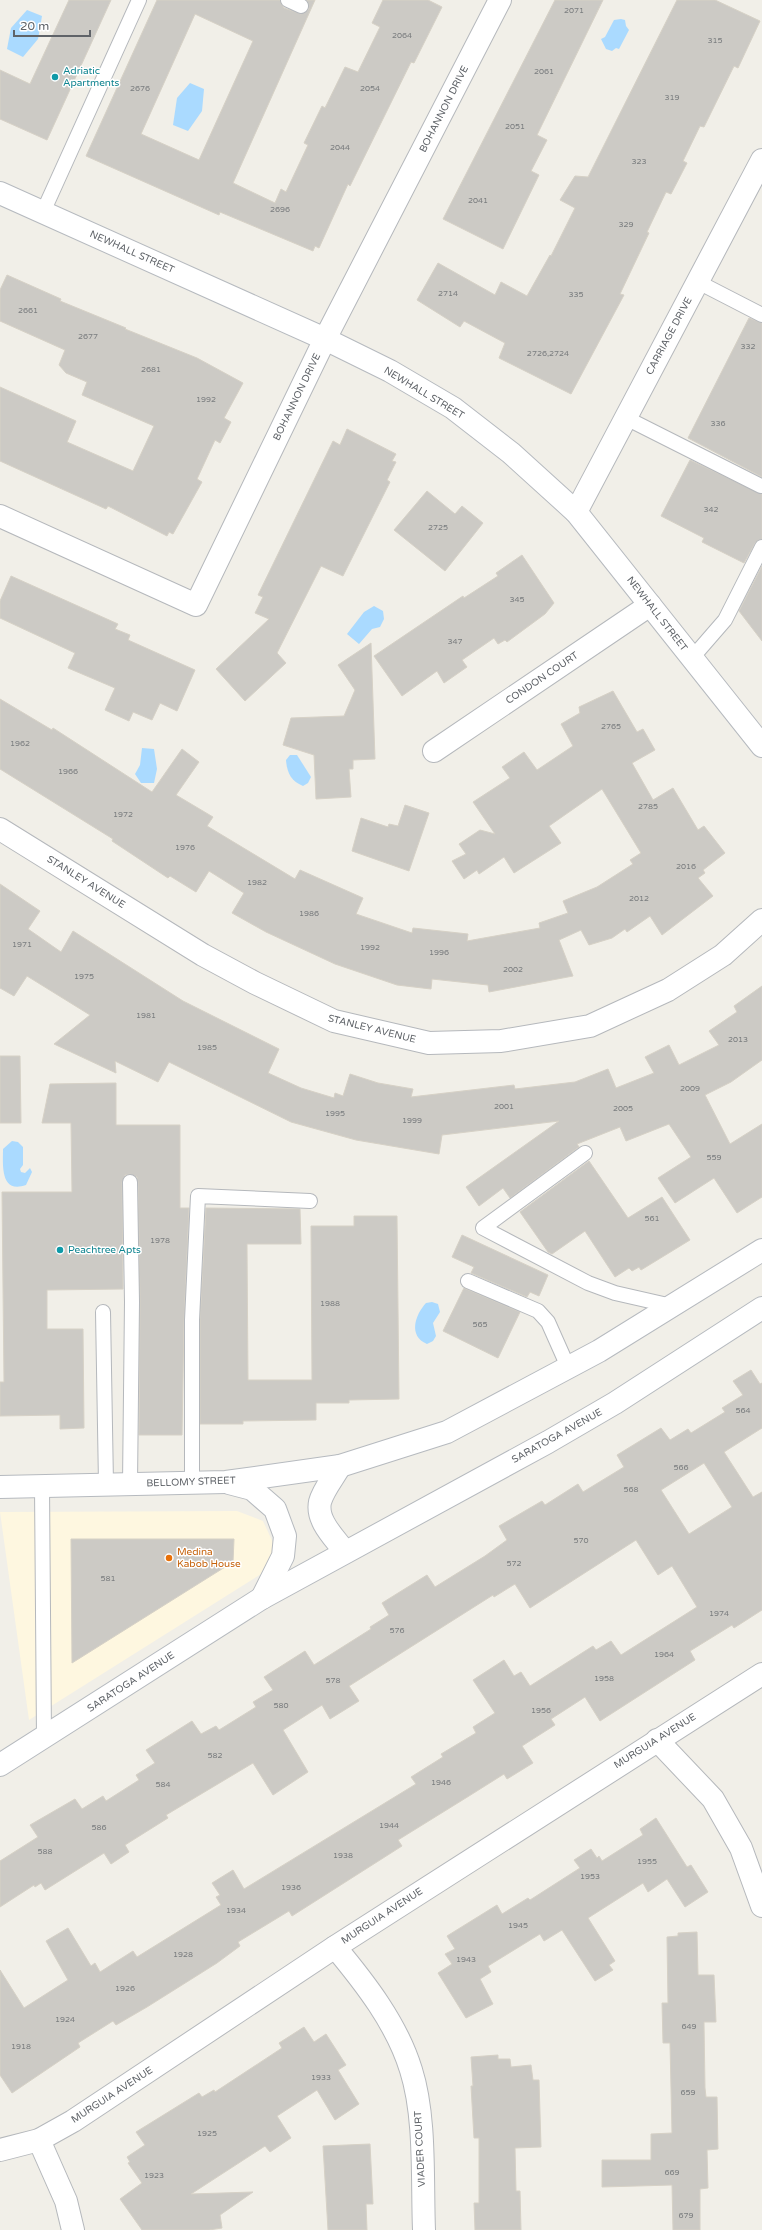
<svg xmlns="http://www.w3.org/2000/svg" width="762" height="2230" font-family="'Varela Round',sans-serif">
	<rect width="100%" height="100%" fill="#f1efe8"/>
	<path fill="#fef7e0" d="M237,1511l26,10 12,26 -14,27 -232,146 -29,-208z"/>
	<g fill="#aadaff">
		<path d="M27,10l15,6 -4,23 -15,18 -16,-8 4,-21z"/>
		<path d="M621,19l4,1 1,6 3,4 -10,19 -3,-1 -4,3 -6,-2 -5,-10 4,-2 9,-17z"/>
		<path d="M190,83l14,6 -2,22 -14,20 -15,-6 4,-27z"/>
		<path d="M374,606l9,5 1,8 -4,8 -8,2 -13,15 -12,-10 17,-22z"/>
		<path d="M142,748l12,1 3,20 -3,14h-13l-6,-9 5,-9z"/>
		<path d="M290,755h7l14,22 -3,6 -5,3c-12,-5 -16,-13 -17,-26z"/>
		<path d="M12,1141l6,1 5,5v18l-3,4 1,3 4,1 5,-5 2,4 -6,13c-26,9 -23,-20 -23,-36z"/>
		<path d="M432,1302l6,2 2,8 -7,11 3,13 -3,5 -6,3c-19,-8 -12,-29 -1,-41z"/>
	</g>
	<g fill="#cccac5" stroke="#d6d1c6" fill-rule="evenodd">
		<path d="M69,0h42l-64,140 -47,-21v-49l30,14z"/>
		<path d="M157,0h123l4,8 17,6 8,-5 -2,-9h8l-82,183 42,20 6,-14 5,3 22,-47 -4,-2 18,-37 3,2 20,-41 13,5 22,-45 -8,-4 11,-23h45l14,7 -28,56 -3,-1 -61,124 -2,-2 -29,64 -4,-2 -2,5 -93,-39 -1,3 -133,-59zM195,14l58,27 -54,119 -58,-26z"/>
		<path d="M555,0h48l-66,135 10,5 -16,31 8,4 -36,74 -60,-30z"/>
		<path d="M677,0h38l45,21 -22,47 -4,-2 -30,61 -4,-1 -17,35 4,2 -16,31 -5,-2 -19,40 2,1 -29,61 4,1 -53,99 -72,-36 6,-15 -41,-22 -4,6 -43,-27 21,-37 57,32 6,-13 26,14 23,-41 1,1 24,-48 -15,-8 15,-24 13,1z"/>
		<path d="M7,275l54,24 -1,2 66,27 -1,1 72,29 46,25 -19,35 7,4 -11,21 -5,-3 -18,39 5,3 -29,52 -4,-2 -2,4 -59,-30 -2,3 -106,-48v-74l76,34 -9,21 66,29 21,-45 -72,-31 5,-13 -21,-9 -7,-8 6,-15 -65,-29v-31z"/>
		<path d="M749,318l13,5v154l-74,-39z"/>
		<path d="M347,429l49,25 -4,7 4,1 -9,18 3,2 -47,94 -22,-10 -44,87 9,10 -41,38 -29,-32 53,-50 -14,-6 8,-16 -5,-2 75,-154 7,4z"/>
		<path d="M690,460l72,34v45l-7,4 -11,20 -42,-21 2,-4 -43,-22z"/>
		<path d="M427,491l28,23 7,-8 21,17 -38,48 -51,-41z"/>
		<path d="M522,555l32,48 -9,11 -38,28 -2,-2 -7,4 -4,-6 -32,22 5,7 -23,16 -7,-12 -35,25 -28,-40 89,-60 1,2 34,-22 -2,-3z"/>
		<path d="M762,566v75l-23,-30z"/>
		<path d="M11,576l107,48 -3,5 15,6 -2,5 67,30 -18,41 -17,-8 -8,17 -19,-8 -4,9 -24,-11 10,-22 -47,-20 7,-15 -75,-35v-17z"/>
		<path d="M371,643l4,116 -22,1v9h-4l2,28 -35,2 -2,-44 -31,-10 8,-27 53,-2 11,-26 -17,-25z"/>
		<path d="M613,691l24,41 6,-3 12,21 -23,13 21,37 20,-12 25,42 6,-4 21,27 -22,17 2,3 -7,5 15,18 -51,39 -12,-19 -23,16 -2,-3 -13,9 -23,7 -8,-15 -22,10 14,36 -84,16 -1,-7 -56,-6 -1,10 -34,-4 -62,-21 -69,-32 -34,-19 12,-20 -35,-22 -13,21 -26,-16 -2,2 -56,-37 1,-2 -113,-70v-70l52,31 1,-2 99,64 30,-43 17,13 -23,33 37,22 -6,9 88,53 5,-9 63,28 -7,16 56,19 1,-5 55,6 -1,7 73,-13 -1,-5 29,-10 -5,-12 34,-14 36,-23 -3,-4 11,-7 -39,-64 -53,37 12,17 -47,30 -10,-16 -25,17 -2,-4 -13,9 -12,-18 14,-7 -7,-10 21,-14 15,4 -22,-32 37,-24 -8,-11 22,-15 13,18 36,-24 -12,-22 19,-11 -1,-6z"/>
		<path d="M405,805l24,8 -20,58 -57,-20 9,-33 27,9 1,-3 9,2z"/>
		<path d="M0,884l40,27 -12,18 33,23 12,-21 110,70 96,48 -11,24 33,15 33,10 1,-5 8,3 7,-22 28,9 35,6 -2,8 103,-12 1,4 60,-7 33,-13 8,19 38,-15 -9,-16 24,-12 10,20 40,-20 -10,-14 28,-19 -3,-6 28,-20v74l-31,22 -26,13 25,49 32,-20v73l-25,16 -23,-35 -39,25 -17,-25 33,-21 -22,-33 -43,17 -6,-14 -43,17 2,3 -69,51 -7,-10 -24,18 -13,-19 93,-66 -117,14 -3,19 -83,-14 -65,-18 -122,-60 -11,20 -43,-21 1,12 -62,-29 36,-29 -63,-39 -13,20 -14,-8z"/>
		<path d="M0,1056h20l1,67h-21z"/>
		<path d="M116,1083v42h64v83h9l-5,112 -2,115h-43l1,-133 -2,-120 -1,-5 -7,-3 -5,1 -3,7 1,107 -76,1v39h36l1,99 -24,1v-14l-60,1v-34h4l-2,-190h70l-1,-69h-29l8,-39z"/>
		<path d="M589,1161l39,57 34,-21 28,43 -49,30 -2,-3 -7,4 -3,-3 -14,9 -30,-46 -33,23 -4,-2 -28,-40z"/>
		<path d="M206,1208l94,1 1,35h-54l1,136h64l-1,-154h43v-10h43l2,183 -50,1v3h-33v17l-73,1v3h-43v-104z"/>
		<path d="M462,1235l86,40 -9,21 -9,-4 -3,5 -56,-24 3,-6 -22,-10z"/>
		<path d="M464,1288l56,24 -22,46 -55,-27z"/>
		<path d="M751,1370l9,14 2,-1v45l-38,24 29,45 9,-5v118l-28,18 -2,-3 -42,26 5,9 -95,61 -15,-24 -34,22 4,6 -33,21 11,17 -26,16 -3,-5 -35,22 -71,44 4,6 -110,70 -3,-5 -51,31 2,4 -23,17 -70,44 -31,18 -3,-4 -35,22 2,4 -68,46 -12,-18v-105l24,38 44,-28 -22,-39 22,-13 23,38 4,-3 5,9 33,-21 4,6 84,-52 -5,-8 4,-2 -8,-12 21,-13 11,19 172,-105 -5,-7 32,-20 -2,-3 35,-21 -3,-6 22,-14 -22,-33 31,-20 10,16 7,-4 9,14 63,-40 3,4 15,-9 10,14 76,-48 -25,-41 -14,9 -22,-35 -106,68 -15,-24 -21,13 -1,-2 -144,91 10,15 -29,18 -8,-14 -39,25 25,42 -35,23 -20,-32 -87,52 2,3 -43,27 4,7 -18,12 -7,-11 -59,37 -4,-7 -6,4 -1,-2 -34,22v-46l38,-24 -8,-12 45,-26 7,10 21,-13 3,5 33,-21 -3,-5 19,-12 -9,-13 46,-29 9,13 15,-8 3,4 37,-23 -3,-5 20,-12 -9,-13 41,-26 9,14 57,-36 -1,-2 19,-12 -7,-12 45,-28 8,12 50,-31 22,-16 -8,-14 43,-25 3,4 33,-21 5,8 41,-25 -7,-12 44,-27 9,12 18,-11 3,4 34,-21 -3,-4 21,-13 -10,-14zM704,1463l28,44 -43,27 -28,-44z"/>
		<path d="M71,1539h163l-1,23 -161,101z"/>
		<path d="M656,1818l31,49 4,-2 17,27 -23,15 -18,-28 -19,13 -5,-9 -55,35 27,43 -6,4 4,5 -18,11 -33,-51 -18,11 -4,-7 -52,32 3,6 -11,7 13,25 -27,14 -28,-45 14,-9 -7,-10 10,-5 -8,-13 50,-31 5,9 26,-16 2,2 50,-32 -6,-8 17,-11 6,9 2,-2 3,5 41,-26 -3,-6z"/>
		<path d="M697,1932l1,43h16l2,47h-12l1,66 1,9h11l1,52 -11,1 1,38 -8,1v41h-27l-1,-45 -70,2v-27h49v-26l21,-1 -2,-90h-7l-1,-40h6l-1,-66 11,-1v-3z"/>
		<path d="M304,2027l10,15 12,-8 20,31 -8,5 21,34 -24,16 -18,-30 -40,26 14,22 -21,14 -5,-6 -74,48 62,-2 -33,23 2,13 -13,2h-67l-22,-31 22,-16 -14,-20 2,-1 -3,-5 18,-12 -9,-13 63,-39 3,4 12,-7 1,2 67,-44 -3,-5z"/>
		<path d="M498,2055v4h12l1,8 20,-2 2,15h6l2,67 -26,1 1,43h4l1,39h-46l-1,-27h5v-65h-5l-3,-52h2l-2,-29z"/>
		<path d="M370,2144l3,60h-7l1,26h-39l-5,-84z"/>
	</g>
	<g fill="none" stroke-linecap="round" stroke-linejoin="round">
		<defs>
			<g id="lane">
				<path d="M288,0l13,6"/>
				<path d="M43,212l96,-212"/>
				<path d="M698,282l64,33"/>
				<path d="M626,418l135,68"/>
				<path d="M692,658l33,-38 37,-73"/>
				<path d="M585,1153l-102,75 105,55 27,10 57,13"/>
				<path d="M130,1182l2,120 -2,182"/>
				<path d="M468,1281l70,30 10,11 20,45"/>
				<path d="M103,1312l3,172"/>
				<path d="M192,1483v-163l6,-124 112,5"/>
				<path d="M42,1486l2,251"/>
			</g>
			<g id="street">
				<path d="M576,512l186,-352"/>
				<path d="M0,516l196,89 129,-266 175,-339"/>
				<path d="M434,751l216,-146"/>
				<path d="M0,829l203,126 52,28 79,38 95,22 72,-2 89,-15 78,-36 55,-35 39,-35"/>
				<path d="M657,1740l56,59 28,49 21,58"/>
				<path d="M335,1947c30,36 62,77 76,123 15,47 11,111 13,160"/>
				<path d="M39,2140l27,61 7,29"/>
				<path d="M0,2150l39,-10 34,-19 262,-174 427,-273"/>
			</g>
			<g id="secondary">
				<path d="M0,193l325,146 65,32 63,37 58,45 65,59 186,234"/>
				<path d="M340,1466c-6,11 -17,24 -20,36 -4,19 15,36 25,50"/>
				<path d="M229,1483l23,6 23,20 10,27 -2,20 -21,42"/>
				<path d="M0,1487l226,-5 114,-16 107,-34 152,-81 163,-101"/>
				<path d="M0,1765l262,-167 286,-156 67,-39 147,-95"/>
			</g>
		</defs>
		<use href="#lane" stroke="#b5b8bc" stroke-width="16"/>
		<use href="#street" stroke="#b5b8bc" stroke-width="24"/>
		<use href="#secondary" stroke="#b6babf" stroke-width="24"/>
		<use href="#lane" stroke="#fff" stroke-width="14"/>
		<use href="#street" stroke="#fff" stroke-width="22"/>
		<use href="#secondary" stroke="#fff" stroke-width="22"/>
	</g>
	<g fill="#0f9aa8" stroke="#fff" stroke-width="1.5">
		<circle cx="55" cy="77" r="4"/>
		<circle cx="60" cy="1250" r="4"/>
	</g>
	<circle fill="#e8710a" stroke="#fff" stroke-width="1.5" cx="169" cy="1558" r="4"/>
	<g text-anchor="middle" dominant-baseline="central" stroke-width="3" stroke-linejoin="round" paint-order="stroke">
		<g font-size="8" fill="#7a7d7f">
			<text x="574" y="10">2071</text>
			<text x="402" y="35">2064</text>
			<text x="715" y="40">315</text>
			<text x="544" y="71">2061</text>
			<text x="140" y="88">2676</text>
			<text x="370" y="88">2054</text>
			<text x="672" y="97">319</text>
			<text x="515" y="126">2051</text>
			<text x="340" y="147">2044</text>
			<text x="639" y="161">323</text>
			<text x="478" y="200">2041</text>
			<text x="280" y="209">2696</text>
			<text x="626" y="224">329</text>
			<text x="448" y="293">2714</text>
			<text x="576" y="294">335</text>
			<text x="28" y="310">2661</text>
			<text x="88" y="336">2677</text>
			<text x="748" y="346">332</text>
			<text x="548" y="353">2726,2724</text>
			<text x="151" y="369">2681</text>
			<text x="206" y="399">1992</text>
			<text x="718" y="423">336</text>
			<text x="711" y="509">342</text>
			<text x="438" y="527">2725</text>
			<text x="517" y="599">345</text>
			<text x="455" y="641">347</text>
			<text x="611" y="726">2765</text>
			<text x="20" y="743">1962</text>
			<text x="68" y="771">1966</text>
			<text x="648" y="806">2785</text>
			<text x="123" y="814">1972</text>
			<text x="185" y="847">1976</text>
			<text x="686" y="866">2016</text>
			<text x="257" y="882">1982</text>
			<text x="639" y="898">2012</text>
			<text x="309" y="913">1986</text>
			<text x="22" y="944">1971</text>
			<text x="370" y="947">1992</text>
			<text x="439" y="952">1996</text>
			<text x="513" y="969">2002</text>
			<text x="84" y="976">1975</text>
			<text x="146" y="1015">1981</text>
			<text x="738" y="1039">2013</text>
			<text x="207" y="1047">1985</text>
			<text x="690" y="1088">2009</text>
			<text x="504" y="1106">2001</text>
			<text x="623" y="1108">2005</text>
			<text x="335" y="1113">1995</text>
			<text x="412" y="1120">1999</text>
			<text x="714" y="1157">559</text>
			<text x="652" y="1218">561</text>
			<text x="160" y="1240">1978</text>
			<text x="330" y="1303">1988</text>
			<text x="480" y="1324">565</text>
			<text x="743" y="1410">564</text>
			<text x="681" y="1467">566</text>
			<text x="631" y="1489">568</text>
			<text x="581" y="1540">570</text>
			<text x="514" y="1563">572</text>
			<text x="108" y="1578">581</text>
			<text x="719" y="1613">1974</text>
			<text x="397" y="1630">576</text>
			<text x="664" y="1654">1964</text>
			<text x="604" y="1678">1958</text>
			<text x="333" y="1680">578</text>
			<text x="281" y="1705">580</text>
			<text x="541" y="1710">1956</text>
			<text x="215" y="1755">582</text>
			<text x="441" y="1782">1946</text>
			<text x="163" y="1784">584</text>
			<text x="389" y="1825">1944</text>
			<text x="99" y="1827">586</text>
			<text x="45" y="1851">588</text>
			<text x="343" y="1855">1938</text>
			<text x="647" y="1861">1955</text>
			<text x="590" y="1876">1953</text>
			<text x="291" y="1887">1936</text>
			<text x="236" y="1910">1934</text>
			<text x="518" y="1925">1945</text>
			<text x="183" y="1954">1928</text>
			<text x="466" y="1959">1943</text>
			<text x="125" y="1988">1926</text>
			<text x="65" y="2019">1924</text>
			<text x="689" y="2026">649</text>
			<text x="21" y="2046">1918</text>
			<text x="321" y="2077">1933</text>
			<text x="688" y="2092">659</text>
			<text x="207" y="2133">1925</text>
			<text x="672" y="2172">669</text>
			<text x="154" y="2175">1923</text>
			<text x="686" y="2215">679</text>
		</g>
		<g font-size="10" fill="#0d838f" stroke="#fff" text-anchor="start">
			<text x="63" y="71">Adriatic<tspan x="63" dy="12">Apartments</tspan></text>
			<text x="68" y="1250">Peachtree Apts</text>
		</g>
		<g font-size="10" fill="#5f6368" stroke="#fff">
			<text transform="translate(444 109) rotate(-63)">BOHANNON DRIVE</text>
			<text transform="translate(132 252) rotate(24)">NEWHALL STREET</text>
			<text transform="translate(669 336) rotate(-62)">CARRIAGE DRIVE</text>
			<text transform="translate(424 393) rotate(31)">NEWHALL STREET</text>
			<text transform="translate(297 397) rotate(-64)">BOHANNON DRIVE</text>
			<text transform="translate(657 614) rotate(52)">NEWHALL STREET</text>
			<text transform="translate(542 678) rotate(-34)">CONDON COURT</text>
			<text transform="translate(86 882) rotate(32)">STANLEY AVENUE</text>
			<text transform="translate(372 1029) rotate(14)">STANLEY AVENUE</text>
			<text transform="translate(557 1436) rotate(-29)">SARATOGA AVENUE</text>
			<text transform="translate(191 1482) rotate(-2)">BELLOMY STREET</text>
			<text transform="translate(131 1682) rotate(-33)">SARATOGA AVENUE</text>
			<text transform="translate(655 1741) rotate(-32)">MURGUIA AVENUE</text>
			<text transform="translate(382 1916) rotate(-33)">MURGUIA AVENUE</text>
			<text transform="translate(112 2095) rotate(-33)">MURGUIA AVENUE</text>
			<text transform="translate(420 2149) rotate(-93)">VIADER COURT</text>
		</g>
		<g font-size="10" fill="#c56008" stroke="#fff" text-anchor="start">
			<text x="177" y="1552">Medina<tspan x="177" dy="12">Kabob House</tspan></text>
		</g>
	</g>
	<path d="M14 30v6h76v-6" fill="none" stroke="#5f6368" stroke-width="2"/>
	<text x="20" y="30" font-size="12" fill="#5f6368" stroke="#ffffff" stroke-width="3" paint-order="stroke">20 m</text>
</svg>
